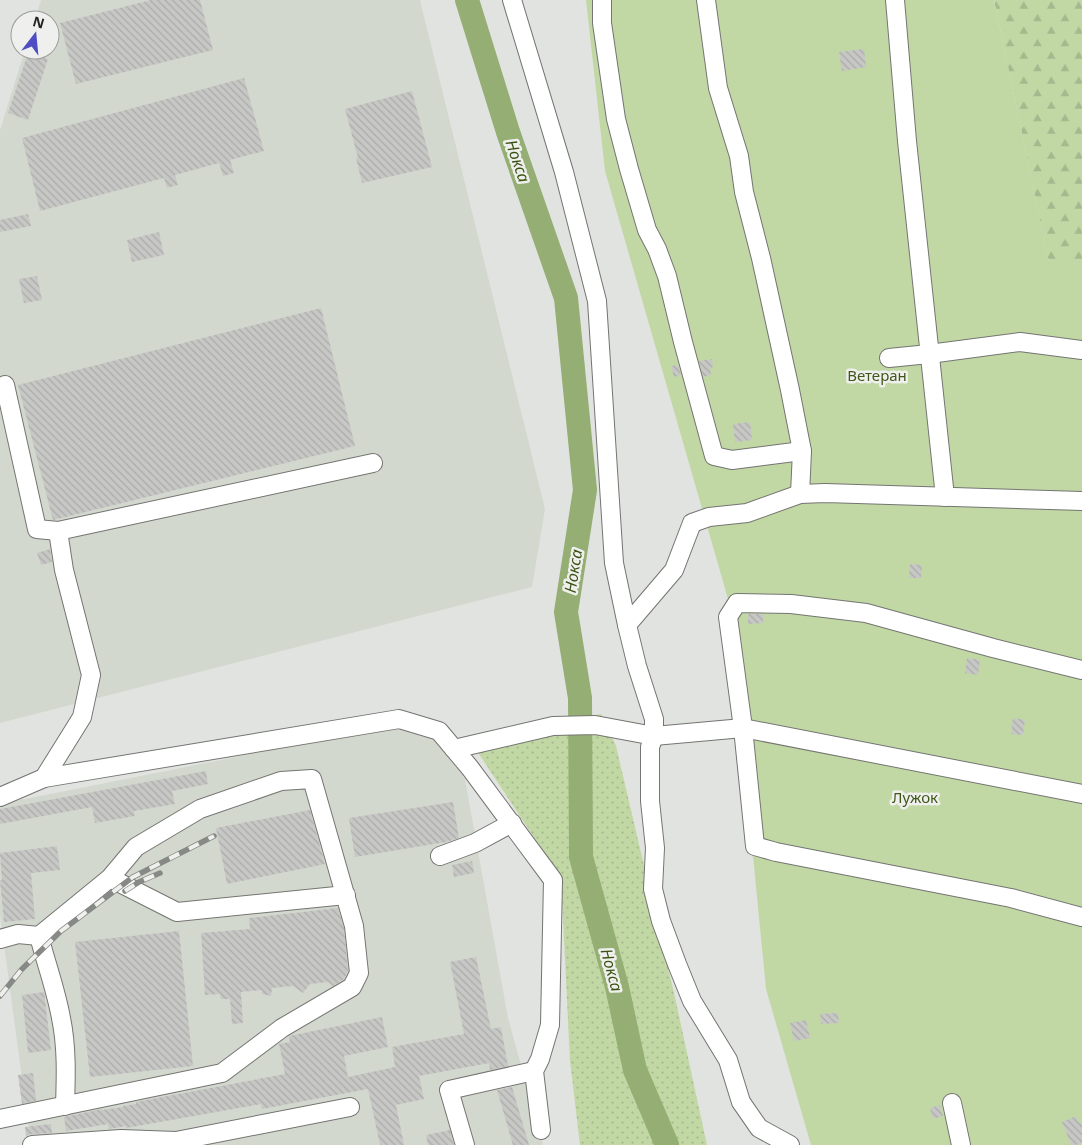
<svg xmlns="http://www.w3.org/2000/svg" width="1082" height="1145" font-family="'Noto Sans',sans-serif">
	<defs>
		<pattern id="grass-dots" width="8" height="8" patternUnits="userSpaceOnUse" patternTransform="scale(1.25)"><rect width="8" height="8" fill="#c1d8a5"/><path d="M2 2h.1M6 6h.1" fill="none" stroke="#a6b98e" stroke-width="1.8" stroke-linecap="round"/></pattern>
		<pattern id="forest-firs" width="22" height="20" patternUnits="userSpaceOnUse" patternTransform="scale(1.25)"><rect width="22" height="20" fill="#c1d8a5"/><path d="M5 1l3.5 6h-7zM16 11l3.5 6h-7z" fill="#a6b98e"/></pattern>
		<pattern id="building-back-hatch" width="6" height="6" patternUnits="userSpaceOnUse" patternTransform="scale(1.25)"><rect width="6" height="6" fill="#c7c8c5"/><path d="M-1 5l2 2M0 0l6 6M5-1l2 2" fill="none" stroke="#abaca9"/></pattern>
	</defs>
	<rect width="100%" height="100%" fill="#e1e3e0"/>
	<g fill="#d3d8ce">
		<path d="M41,0h379l125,509 -13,78 -532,136v-593l25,-80h25v-30h-15z"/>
		<path d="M397,725l39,11 29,43 43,239 35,127h-512l-31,-230v-111z"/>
	</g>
	<path fill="url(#grass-dots)" d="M601,714l15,32 60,256 31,143h-127l-10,-84 -9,-183 -94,-142z"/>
	<path fill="url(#forest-firs)" d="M994,0h88v264l-33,-1z"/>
	<path fill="#c1d8a5" d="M586,0h408l55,262 33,2v881h-271l-45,-156 -38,-390 -123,-428z"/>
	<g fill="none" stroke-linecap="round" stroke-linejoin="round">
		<path stroke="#94ae74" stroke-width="24" d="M467,0l41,132 58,166 19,192 -19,122 14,86 1,159 36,130 18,83 32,75"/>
	</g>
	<g fill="url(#building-back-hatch)">
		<path d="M151,0h49l13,50 -137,34 -16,-61z"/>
		<path d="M864,49l2,18 -24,4 -3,-19z"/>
		<path d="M28,53l20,6 -20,61 -20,-7z"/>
		<path d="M244,78l20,73 -34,9 4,13 -11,3 -4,-13 -44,12 3,10 -11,3 -3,-10 -124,33 -18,-73z"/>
		<path d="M412,91l20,76 -70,16 -6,-25h2l-13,-49z"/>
		<path d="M28,214l3,12 -31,6v-12z"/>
		<path d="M159,232l5,23 -32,7 -5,-22z"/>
		<path d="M37,276l5,24 -18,3 -5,-24z"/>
		<path d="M321,308l34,138 -302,74 -35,-135z"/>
		<path d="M712,359l1,8 -3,1 1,7 -8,2 -4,-16z"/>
		<path d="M678,365l3,10 -7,2 -3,-11z"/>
		<path d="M750,422l2,18 -17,2 -2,-18z"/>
		<path d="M50,549l2,13 -11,3 -4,-12z"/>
		<path d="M910,564l12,1 -1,13h-12z"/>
		<path d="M748,614h15v9l-15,1z"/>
		<path d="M967,658l13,2 -2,15 -13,-2z"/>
		<path d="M1013,718l12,2 -2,15 -12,-1z"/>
		<path d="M206,771l2,13 -36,7 3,13 -41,7 1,5 -40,7 -3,-16 -92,17v-15z"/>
		<path d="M453,802l6,36 -13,4 -91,15 -6,-39z"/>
		<path d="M310,810l15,54 -98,20 -11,-56z"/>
		<path d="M57,846l3,24 -29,3 4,46 -31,3 -4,-42h2l-2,-27z"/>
		<path d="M472,861l2,12 -20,4 -2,-12z"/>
		<path d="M338,908l6,20 4,43 -4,8 -11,7 -5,-4 -18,2 -7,9 -10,-7 -21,2 -1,8 -9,-2v-4l-21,2 2,31 -11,1 -2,-25h-9l-1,-5 -15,1 -4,-62 49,-4 -1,-11z"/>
		<path d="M179,931l14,135 -103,11 -15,-135z"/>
		<path d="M476,957l15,72 10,-2 7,39 -18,4 -1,-7 -70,13 5,23 -28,6 8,40h-24l-12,-56 -106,20 -1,-5 -135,24v-2l-17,3 -1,-5 -42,7 -2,-14 38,-8v1l21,-3v-1l13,-2v-2l149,-28 -6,-30 11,-2 -1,-6 93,-19 6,30 -44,9 4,21 47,-10 -3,-20 72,-13 -14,-72z"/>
		<path d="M44,992l7,58 -23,3 -6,-58z"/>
		<path d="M838,1013l1,10 -18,1 -1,-10z"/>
		<path d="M806,1020l4,18 -16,3 -4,-18z"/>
		<path d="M33,1073l3,28 -14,3 -4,-29z"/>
		<path d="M512,1087l17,58h-16l-16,-55z"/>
		<path d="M940,1105l3,11 -10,3 -3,-11z"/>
		<path d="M1076,1116l3,7 3,-1v21l-6,2h-5l-9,-23z"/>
		<path d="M51,1124l1,9 -21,1 -5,2 -1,-9z"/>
		<path d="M450,1130l4,15h-26l-2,-10z"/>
	</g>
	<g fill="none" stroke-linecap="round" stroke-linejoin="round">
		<defs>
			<g id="minor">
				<path d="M512,0l52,172 33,129 17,262 13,62"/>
				<path d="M602,0v23l14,96 13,50 18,61 10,19 10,27 16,66 31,114 18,4 70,-9"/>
				<path d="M706,0l12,88 21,68 5,36 17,66 29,132 12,61 -2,43"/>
				<path d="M895,0l12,141 38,356"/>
				<path d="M889,358l40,-4 91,-12 62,8"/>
				<path d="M5,385l32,144 21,2"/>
				<path d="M1082,501l-257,-8 -25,1 -53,19 -38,4 -17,6 -18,47 -47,55 10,41 17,53v17l89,-8 339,66"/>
				<path d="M1082,670l-89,-22 -127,-35 -75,-9 -54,-1 -9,14 15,111 12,118 21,6 235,46 71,19"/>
				<path d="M454,749l99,-23 42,-1 59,11 -4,11v54l5,47 -2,41 8,32 16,43 15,37 36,59 13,42 18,26 31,17"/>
				<path d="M44,778l355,-59 40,12 31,37 83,112 -3,145 -10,34 -6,12 7,59"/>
				<path d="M0,797l44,-19 38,-61 9,-42 -27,-105 -6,-39 315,-68"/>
				<path d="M440,856l35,-13 37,-20"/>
				<path d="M110,878l67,34 169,-17"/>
				<path d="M39,936c7,27 17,54 22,82 6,29 5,58 4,88"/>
				<path d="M0,939l18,-5 21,2 71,-58 26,-31 64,-38 81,-28 31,-2 42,147 5,47 -7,14 -70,41 -60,45 -222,46"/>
				<path d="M952,1103l9,42"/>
				<path d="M32,1145l89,-6 55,2 174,-34"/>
				<path d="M465,1145l-16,-55 85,-19"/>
			</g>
		</defs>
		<use href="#minor" stroke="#747572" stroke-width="20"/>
		<use href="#minor" stroke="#fff" stroke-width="18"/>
		<defs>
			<g id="rail">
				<path d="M125,891l14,-9 21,-9"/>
				<path d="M0,996l22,-27 39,-38 72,-54 81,-41"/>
			</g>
		</defs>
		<use href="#rail" stroke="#878987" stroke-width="5.5"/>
		<use href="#rail" stroke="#eff0ed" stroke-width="4" stroke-dasharray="11" stroke-linecap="butt"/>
	</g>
	<g text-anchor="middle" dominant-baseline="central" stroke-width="5" stroke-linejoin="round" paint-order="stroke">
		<g font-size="15" fill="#3f5719" stroke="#eff0ed">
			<text x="877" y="375">Ветеран</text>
			<text x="915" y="797">Лужок</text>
		</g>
		<g font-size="16" font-style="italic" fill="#3a5212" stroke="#eff0ed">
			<text transform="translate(518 161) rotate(71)">Нокса</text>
			<text transform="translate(573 571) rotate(-81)">Нокса</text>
			<text transform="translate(612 970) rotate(75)">Нокса</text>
		</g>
	</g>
	<g transform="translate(35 35) rotate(16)"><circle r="24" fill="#eff0ed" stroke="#9d9e9c"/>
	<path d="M0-4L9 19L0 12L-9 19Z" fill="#4e4dc4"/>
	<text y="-8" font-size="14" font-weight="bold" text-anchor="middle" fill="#222322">N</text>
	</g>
</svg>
